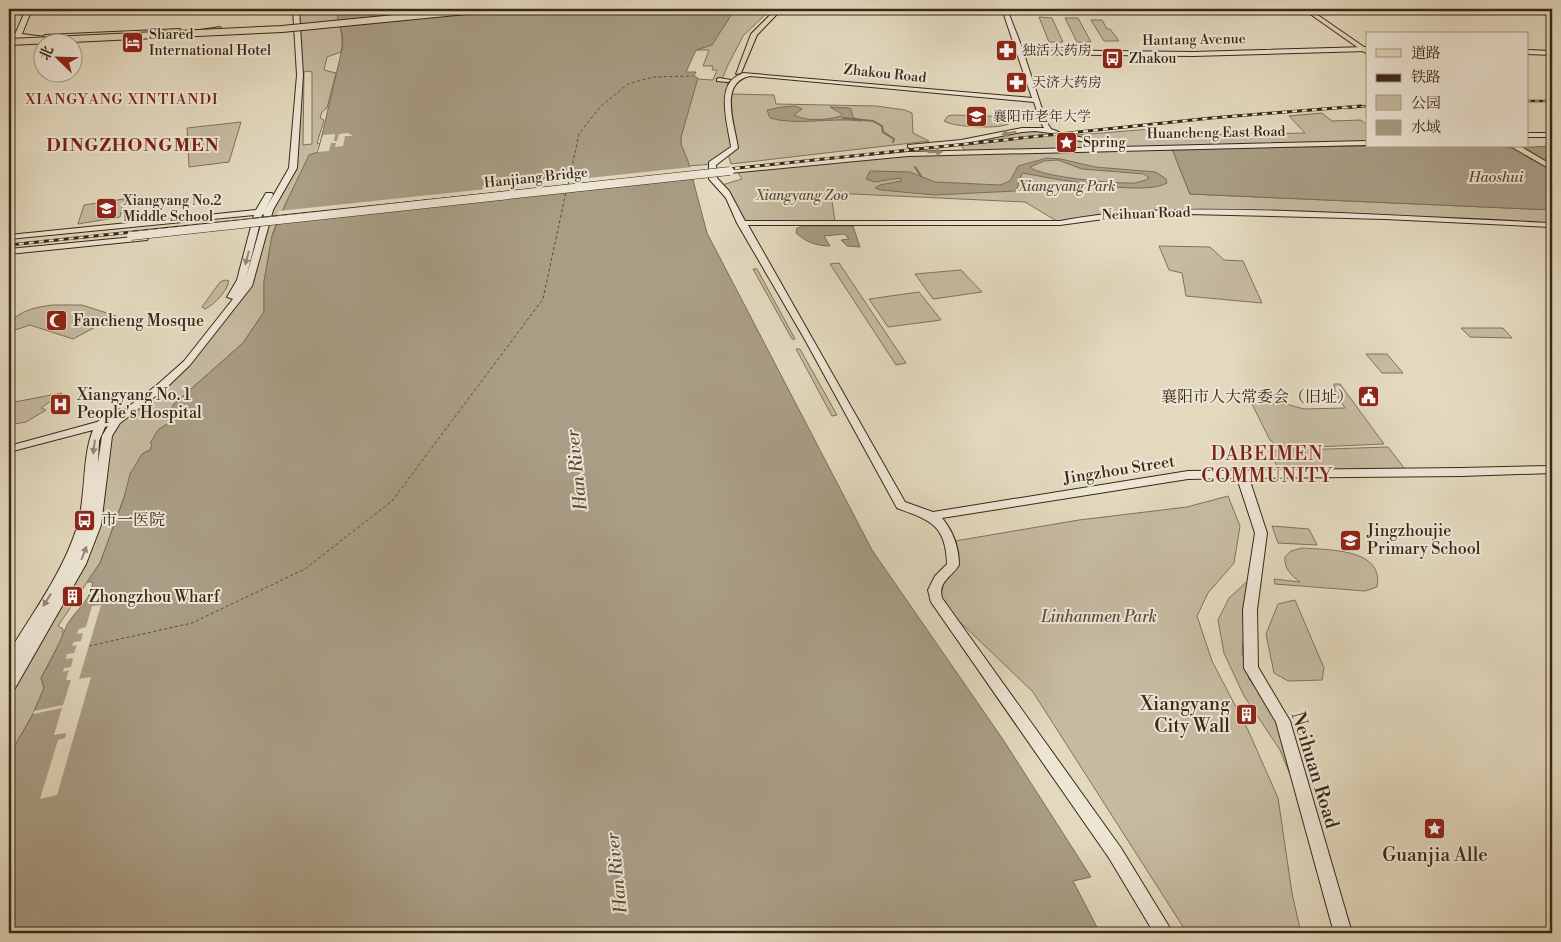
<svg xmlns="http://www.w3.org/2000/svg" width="1561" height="942" font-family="'Libre Bodoni','Noto Serif SC',serif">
	<rect width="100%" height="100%" fill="#e3d9be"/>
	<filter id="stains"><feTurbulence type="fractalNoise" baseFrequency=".004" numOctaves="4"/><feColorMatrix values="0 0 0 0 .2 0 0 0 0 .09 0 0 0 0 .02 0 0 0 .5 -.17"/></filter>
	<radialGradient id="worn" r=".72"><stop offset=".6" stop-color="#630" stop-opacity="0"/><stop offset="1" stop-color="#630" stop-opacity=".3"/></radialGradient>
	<g fill="#c6bba1" stroke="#80725b" fill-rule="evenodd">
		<path d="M294,9h38v3h4c4,13 8,26 5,40l-14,5 -3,13 12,3 -9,35 -5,4 -2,6 4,2 -7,23 3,1 -2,8 -13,14 -28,55 -5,15 -8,46v30l-21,31 -69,61 -2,17 -14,9 -8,20 -8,4 -14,32 -28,77 -42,63 5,3v7l-22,42 3,10 -11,26 -24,42v-70l71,-122 27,-128 9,-15 71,-58 61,-77 17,-61 28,-57 5,-122zM308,71l4,1v72l-9,1 1,-73z"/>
		<path d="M735,9h36l-28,27 -16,31 -5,13h6l-1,5 5,9 42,1 2,9 100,2 29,4 7,3 1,20 16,8 -198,23 -3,-10 -16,10 -23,2 -8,-22v-7l16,-58 16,1 4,-10h-5l1,-4h-10l6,-16h-13l16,-6z"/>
		<path d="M1032,9h71l4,5h-73z"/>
		<path d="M1039,17l13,1 11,24h-14z"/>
		<path d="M1065,18h13l13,24h-14z"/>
		<path d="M1091,20h11l5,9h3l9,12h-15z"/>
		<path d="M1322,113l10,8 29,-1 6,5v21l-195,3 18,45 362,16v15l-63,-2 -65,-5 -287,-6 -42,3 -35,8 -35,-21 -172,-8h-22l4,28 -94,1 -19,-38 20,-6 -5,-8 171,-17 57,-3 -6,-9 66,-12 23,-1 17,7 86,-7 5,7 149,-3 -16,-17z"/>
		<path d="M953,115c14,1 48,-2 57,8 -9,7 -57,4 -66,-2l4,-5z"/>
		<path d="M241,122l-12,40 -40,5 -2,-39z"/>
		<path d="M124,199l-4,18 -42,7 6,-19z"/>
		<path d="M1159,246l51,1 14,13 19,1 19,42 -76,-7 -4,-23 -13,-3z"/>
		<path d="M839,263l67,100 -10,2 -66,-101z"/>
		<path d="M753,269h4l38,70h-3z"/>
		<path d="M961,270l21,22 -49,7 -18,-25z"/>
		<path d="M225,280l4,1c-2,10 -14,23 -24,28l-3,-2 18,-25z"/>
		<path d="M919,292l22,28 -53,7 -19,-28z"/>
		<path d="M53,305h29l34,11 -43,23 -43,-14 -21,7v-9c12,-13 27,-16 44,-18z"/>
		<path d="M1461,328h42l9,10 -42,-1z"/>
		<path d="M796,349h4l37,66 -5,1z"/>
		<path d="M1366,354h21l16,19h-21z"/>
		<path d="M1334,384h6l44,60 -93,4 -15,-3 -6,-5 -19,-38 35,2 18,5 41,-1 -10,-16z"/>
		<path d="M62,393l-21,15 5,2 -20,12 -17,3v-22z"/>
		<path d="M1388,447l20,26 -126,1 -14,-23z"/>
		<path d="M1228,496l12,30 -6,37 -26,30 -11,23 15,45 36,69 30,68 14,95 9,40h-114l-154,-241 -97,-93 3,-20 14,-14 -4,-23 130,-22 108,-13z"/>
		<path d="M1272,526l37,3 8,16 -39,-2z"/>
		<path d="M1302,548c25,2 83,0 75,39l-12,4 -90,-7 -1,-5 26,3c-9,-7 -16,-13 -15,-25l6,-6z"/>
		<path d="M1250,579l-8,73 7,27 25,33 19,70 -13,-32 -36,-54 -20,-43 -6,-33 11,-22z"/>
		<path d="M1295,600l29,68 -2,12 -34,1 -14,-8 -8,-39 12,-30z"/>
	</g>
	<g fill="#a99d85" stroke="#7c6e58" fill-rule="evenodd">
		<path d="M332,9h403l-23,36 -16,5 -10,22h10l-2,4 4,2 -17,59v7l7,17 19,72 165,317 132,191 87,136 -18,4 27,52h-1091v-177l24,-42 11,-26 -3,-10c9,-15 16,-30 23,-46 7,-21 26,-27 29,-50h-6l13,-19 24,-65 6,-24 12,-20 8,-4 2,-5 -2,-2 8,-13 14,-9v-5l-3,-3 5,-9 69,-61 21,-31v-30l8,-46 14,-33 23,-48 9,-3 25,-107 -1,-12 -6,-21h-4z"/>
		<path d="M782,107l13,-1 7,3 -8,6c13,7 33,5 47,1l1,-2 -12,-7 16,1 -1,-1 6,2 2,8 8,4c-28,-4 -66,5 -91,-3l-3,-8z"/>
		<path d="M1367,146h129l17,2 39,-2v64l-362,-16 -18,-45z"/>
		<path d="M1047,158l14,1 34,8 61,5 10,7 1,4c-23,14 -116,-5 -145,-10l-6,18 -82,4 -53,-5 -6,-2 5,-3 21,-4v-3l-27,4 -8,-3 4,-8 40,1 25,10 65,3 10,-4 8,-15zM1058,160l24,9 62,5 5,4c-5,3 -9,4 -15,5 -16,1 -95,-6 -104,-16l14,-6z"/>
		<path d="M805,226h48l7,21 -13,-1 -6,-6 8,-1 -5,-5 -20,2 6,10c-14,0 -24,-4 -34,-13l1,-5z"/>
	</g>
	<g fill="#e3d9be">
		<path d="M348,133l5,3h-8l-2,10 -8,1 1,-4h-5l-2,8 -11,1 5,-17 12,-1 -1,7h3l2,-7z"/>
		<path d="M692,167l2,10 -420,45 5,-11z"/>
		<path d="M101,605l-22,74 12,-2 -34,118 -17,4 18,-59 7,-2 1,-5 -12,2 8,-27 -29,6 1,-3 29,-6 8,-25h-5l3,-10 -6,2 1,-4 7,-1 2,-9 -7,1 1,-5 7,-1 3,-8 -5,1 2,-4 7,-1 2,-8 -6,1 2,-5 7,-2 6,-21z"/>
	</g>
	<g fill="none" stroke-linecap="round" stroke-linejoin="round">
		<g stroke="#7c6e58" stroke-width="2">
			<path d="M843,118l30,3 9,5 1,6 11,7 -1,3"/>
			<path d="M915,167l6,9"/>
		</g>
		<g stroke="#5b4b37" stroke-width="1" stroke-dasharray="3 2.5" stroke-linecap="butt">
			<path d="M568,185l11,-51 21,-27 28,-23 25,-7 40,-1"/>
			<path d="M89,646l103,-23 113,-54 87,-68 151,-202 23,-107"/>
		</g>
		<defs>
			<g id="secondary">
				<path d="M26,9h6l-10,25 23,3 -3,2 -22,-1 -9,13 -2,1c0,-6 14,-35 17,-43z"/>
				<path d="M293,9h6l4,66 -6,93 -24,42 -21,76 -62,79 -25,24 -45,34 -8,13 -11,89 -15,39 -72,126 -5,1v-17l4,-7 -4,1v-16c25,-41 55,-81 69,-128 8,-30 4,-67 15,-94l-84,22v-6l88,-24 19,-13 8,1 33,-25 27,-24 49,-62 -6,-2 10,-17 17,-65 -245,24v-4l247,-25 10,-17h6l1,2 -8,15 24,-42 8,-93zM264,214l-18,64 16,-63zM108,426l-6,10 -4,27 1,-22 6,-14z"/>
				<path d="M1002,9h5l16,41 170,2 174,-5v4l-174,5 -169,-2 22,67 5,8 8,3v2l-24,-3 -13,1 -61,12 -51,4 -2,-1v-2l53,-5 61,-12h22l-4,-7 -6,-19 -284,-26c-32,7 -15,49 -12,72l-22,17 1,13 12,13 16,30h315c75,-14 151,-12 227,-10 88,3 177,8 265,12v4l-167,-8 -196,-5 -78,4 -51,7h-312l157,277 28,10 255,-41 273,-3 91,-2v7l-91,3 -212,2 18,55 -10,77 1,57 32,54 62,212h-18l-58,-211 -32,-54 -1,-58 12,-77 -18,-55 -49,1 -246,39c11,13 17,30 17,47 -8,13 -21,16 -17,33l179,250 52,85h-19l-45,-75 -178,-256 -3,-12 7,-14 12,-12c-1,-41 -19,-44 -50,-56l-93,-170 -67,-115 -11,-25 -17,-19v-17l22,-15c-2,-17 -13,-51 0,-66 3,-4 9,-6 12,-8l289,25z"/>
				<path d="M1527,50l25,1v4l-25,-1z"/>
				<path d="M719,78l12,2 -3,2 -11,-1v-2z"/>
				<rect x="1527" y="133" width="25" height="4"/>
				<path d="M1065,134l33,7 3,2 -3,2 -35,-8 -1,-1z"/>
				<path d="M1367,141v4l-459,11 -178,17 -4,-2 4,-2 178,-17z"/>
				<path d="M144,236l4,2 -1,2 -138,14v-5z"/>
			</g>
			<g id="primary">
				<path d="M776,9h6l-25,26 -16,38 -5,1 15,-40z"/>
				<path d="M1303,9h6l58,40v5z"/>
				<path d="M220,27l2,3 -25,3 -3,-2z"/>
				<path d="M180,29l2,3 -137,7 -3,-2 3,-2z"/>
				<path d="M1510,146h10l32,19v5z"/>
			</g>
		</defs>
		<use href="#secondary" stroke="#392815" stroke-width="2"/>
		<use href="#primary" stroke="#392815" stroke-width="2"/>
		<use href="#secondary" fill="#ede6d5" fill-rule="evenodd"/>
		<use href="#primary" fill="#e3d9be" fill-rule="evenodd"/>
		<defs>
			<g id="rail-far1">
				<path d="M1527,101h25"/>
				<path d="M1345,108l22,-2"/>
			</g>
			<path id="rail" d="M9,245l1202,-127 150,-12"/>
		</defs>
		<use href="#rail-far1" stroke="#392815" stroke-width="2.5"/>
		<use href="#rail" stroke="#392815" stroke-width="3"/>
		<use href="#rail-far1" stroke="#ede6d5" stroke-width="1" stroke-dasharray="4" stroke-linecap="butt"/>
		<use href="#rail" stroke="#ede6d5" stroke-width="2" stroke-dasharray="5" stroke-linecap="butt"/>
		<defs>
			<path id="secondary-bridge" d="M131,236l599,-65"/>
			<path id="primary-bridge" d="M9,42l273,-13 205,-20"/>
		</defs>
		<use href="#secondary-bridge" stroke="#392815" stroke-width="9" stroke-linecap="butt"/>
		<use href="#primary-bridge" stroke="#392815" stroke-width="8" stroke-linecap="butt"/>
		<use href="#secondary-bridge" stroke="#ede6d5" stroke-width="8"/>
		<use href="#primary-bridge" stroke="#e3d9be" stroke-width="6"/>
	</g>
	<defs><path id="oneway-solid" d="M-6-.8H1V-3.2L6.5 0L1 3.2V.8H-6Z" transform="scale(1.25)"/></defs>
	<g fill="#938775">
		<use href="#oneway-solid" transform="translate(1009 133) rotate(170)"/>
		<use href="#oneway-solid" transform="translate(935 152) rotate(-2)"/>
		<use href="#oneway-solid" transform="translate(247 258) rotate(105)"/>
		<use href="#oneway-solid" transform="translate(94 447) rotate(97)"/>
		<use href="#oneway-solid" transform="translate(84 553) rotate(-69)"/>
		<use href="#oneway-solid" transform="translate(47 600) rotate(122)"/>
	</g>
	<defs>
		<symbol id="hotel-square" viewBox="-11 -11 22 22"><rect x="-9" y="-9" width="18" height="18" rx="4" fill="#8f2418" stroke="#ede6d5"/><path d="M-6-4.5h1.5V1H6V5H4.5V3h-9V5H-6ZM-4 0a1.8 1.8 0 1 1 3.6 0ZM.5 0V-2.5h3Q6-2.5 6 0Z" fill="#fff"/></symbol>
		<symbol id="pharmacy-square" viewBox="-11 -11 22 22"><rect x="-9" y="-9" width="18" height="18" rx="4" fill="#8f2418" stroke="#ede6d5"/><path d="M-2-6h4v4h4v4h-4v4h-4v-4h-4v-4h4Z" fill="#fff"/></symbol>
		<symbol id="bus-square" viewBox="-11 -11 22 22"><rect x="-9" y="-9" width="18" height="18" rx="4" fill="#8f2418" stroke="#ede6d5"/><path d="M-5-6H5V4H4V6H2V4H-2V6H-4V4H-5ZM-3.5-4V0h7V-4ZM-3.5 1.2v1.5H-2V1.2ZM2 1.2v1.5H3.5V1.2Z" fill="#fff"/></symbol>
		<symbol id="university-square" viewBox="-11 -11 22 22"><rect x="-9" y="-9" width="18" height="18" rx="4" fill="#8f2418" stroke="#ede6d5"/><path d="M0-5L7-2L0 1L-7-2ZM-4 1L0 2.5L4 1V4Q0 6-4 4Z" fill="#fff"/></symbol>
		<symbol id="sight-square" viewBox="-11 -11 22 22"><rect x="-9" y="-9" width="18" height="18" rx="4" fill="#8f2418" stroke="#ede6d5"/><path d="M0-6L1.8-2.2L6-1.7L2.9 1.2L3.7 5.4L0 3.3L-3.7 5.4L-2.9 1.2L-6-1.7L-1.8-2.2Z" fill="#fff"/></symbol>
		<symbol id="school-square" viewBox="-11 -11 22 22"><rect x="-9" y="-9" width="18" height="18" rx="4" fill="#8f2418" stroke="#ede6d5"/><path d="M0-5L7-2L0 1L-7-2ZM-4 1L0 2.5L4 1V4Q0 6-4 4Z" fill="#fff"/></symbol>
		<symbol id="mosque-square" viewBox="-11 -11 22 22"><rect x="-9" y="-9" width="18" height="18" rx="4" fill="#8f2418" stroke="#ede6d5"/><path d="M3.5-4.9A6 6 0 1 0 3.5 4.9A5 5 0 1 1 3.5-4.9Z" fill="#fff"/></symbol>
		<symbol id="civic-square" viewBox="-11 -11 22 22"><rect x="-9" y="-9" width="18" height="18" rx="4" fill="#8f2418" stroke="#ede6d5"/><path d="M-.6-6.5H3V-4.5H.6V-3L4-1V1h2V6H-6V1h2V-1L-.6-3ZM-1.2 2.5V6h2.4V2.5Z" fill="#fff"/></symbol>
		<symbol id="hospital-square" viewBox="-11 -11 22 22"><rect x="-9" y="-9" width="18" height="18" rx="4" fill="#8f2418" stroke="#ede6d5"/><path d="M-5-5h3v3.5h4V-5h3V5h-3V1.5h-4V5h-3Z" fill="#fff"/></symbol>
		<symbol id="building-square" viewBox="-11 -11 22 22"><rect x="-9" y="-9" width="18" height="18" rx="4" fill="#8f2418" stroke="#ede6d5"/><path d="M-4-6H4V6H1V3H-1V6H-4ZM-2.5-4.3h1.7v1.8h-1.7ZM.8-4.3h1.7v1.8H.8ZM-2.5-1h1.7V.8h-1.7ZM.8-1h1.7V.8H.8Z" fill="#fff"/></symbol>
	</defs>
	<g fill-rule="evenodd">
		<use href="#hotel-square" x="120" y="30" width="25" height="25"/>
		<use href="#pharmacy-square" x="994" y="38" width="25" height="25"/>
		<use href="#bus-square" x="1100" y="46" width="25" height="25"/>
		<use href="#pharmacy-square" x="1004" y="70" width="25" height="25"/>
		<use href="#university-square" x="964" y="104" width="25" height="25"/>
		<use href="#sight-square" x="1054" y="130" width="25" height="25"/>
		<use href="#school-square" x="94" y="196" width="25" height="25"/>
		<use href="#mosque-square" x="44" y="308" width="25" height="25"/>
		<use href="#civic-square" x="1356" y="384" width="25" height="25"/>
		<use href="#hospital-square" x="48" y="392" width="25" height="25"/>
		<use href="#bus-square" x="72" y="508" width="25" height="25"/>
		<use href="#school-square" x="1338" y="528" width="25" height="25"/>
		<use href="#building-square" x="60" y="584" width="25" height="25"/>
		<use href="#building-square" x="1234" y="702" width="25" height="25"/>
		<use href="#sight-square" x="1422" y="816" width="25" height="25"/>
	</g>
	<g text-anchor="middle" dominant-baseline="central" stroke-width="4" stroke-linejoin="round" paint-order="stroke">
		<g font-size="14" fill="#392815" stroke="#ede6d5" text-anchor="start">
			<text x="149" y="35">Shared<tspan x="149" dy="16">International Hotel</tspan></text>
			<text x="1022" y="51">独活大药房</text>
			<text x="1129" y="59">Zhakou</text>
			<text x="1032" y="83">天济大药房</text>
			<text x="993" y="117">襄阳市老年大学</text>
			<text x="1083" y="143">Spring</text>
			<text x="123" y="201">Xiangyang No.2<tspan x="123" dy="16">Middle School</tspan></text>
		</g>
		<g font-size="14" fill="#392815" stroke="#ede6d5">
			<text transform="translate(1194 40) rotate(-1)">Hantang Avenue</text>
			<text transform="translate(885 74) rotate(6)">Zhakou Road</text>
			<text transform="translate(1216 133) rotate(-1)">Huancheng East Road</text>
			<text transform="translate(536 178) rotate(-6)">Hanjiang Bridge</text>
			<text transform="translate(1146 214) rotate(-2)">Neihuan Road</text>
		</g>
		<g font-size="14" font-style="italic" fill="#5c4d38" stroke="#ede6d5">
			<text x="1067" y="187">Xiangyang Park</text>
			<text x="802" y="196">Xiangyang Zoo</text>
		</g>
		<g font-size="15" letter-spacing="1" fill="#7a1f14" stroke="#ede6d5">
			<text x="122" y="99">XIANGYANG XINTIANDI</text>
		</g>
		<g font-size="15" font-style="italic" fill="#5b4b37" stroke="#ede6d5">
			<text x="1496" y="177">Haoshui</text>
		</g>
		<g font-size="16" fill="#392815" stroke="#ede6d5" text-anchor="start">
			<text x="73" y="321">Fancheng Mosque</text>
			<text x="77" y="395">Xiangyang No. 1<tspan x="77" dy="18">People's Hospital</tspan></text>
			<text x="1353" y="397" text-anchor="end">襄阳市人大常委会（旧址）</text>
			<text x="101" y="520">市一医院</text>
			<text x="1367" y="531">Jingzhoujie<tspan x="1367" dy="18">Primary School</tspan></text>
			<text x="89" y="597">Zhongzhou Wharf</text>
		</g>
		<g font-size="16" fill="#392815" stroke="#ede6d5">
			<text transform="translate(1119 470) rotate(-9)">Jingzhou Street</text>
		</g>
		<g font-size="16" font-style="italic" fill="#5c4d38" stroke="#ede6d5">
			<text x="1099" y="617">Linhanmen Park</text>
		</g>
		<g font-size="18" font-weight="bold" letter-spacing="1" fill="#7a1f14" stroke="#ede6d5">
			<text x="133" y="145">DINGZHONGMEN</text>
		</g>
		<g font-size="18" font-style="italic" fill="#5b4b37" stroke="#ede6d5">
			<text transform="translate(577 470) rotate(-96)">Han River</text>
			<text transform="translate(617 873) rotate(-96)">Han River</text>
		</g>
		<g font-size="19" letter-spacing="1" fill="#7a1f14" stroke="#ede6d5">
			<text x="1267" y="454">DABEIMEN<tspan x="1267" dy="22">COMMUNITY</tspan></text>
		</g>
		<g font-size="19" fill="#392815" stroke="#ede6d5" text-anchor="end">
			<text x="1230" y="704">Xiangyang<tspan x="1230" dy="22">City Wall</tspan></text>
			<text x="1435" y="855" text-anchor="middle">Guanjia Alle</text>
		</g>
		<g font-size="19" fill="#392815" stroke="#ede6d5">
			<text transform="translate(1315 770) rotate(73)">Neihuan Road</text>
		</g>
	</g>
	<rect width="1561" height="942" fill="none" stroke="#e3d9be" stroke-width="30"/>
	<rect x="10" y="10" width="1541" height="922" fill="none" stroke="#392815" stroke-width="2.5"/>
	<rect x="15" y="15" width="1531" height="912" fill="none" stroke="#392815"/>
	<rect x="1366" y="32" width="162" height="115" fill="#ede6d5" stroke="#a59a88"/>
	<rect x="1376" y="49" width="25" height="8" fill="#e3d9be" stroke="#a59a88"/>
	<text x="1411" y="58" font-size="15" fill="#392815">道路</text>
	<rect x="1376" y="74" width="25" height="8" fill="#392815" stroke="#a59a88"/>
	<text x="1411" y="82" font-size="15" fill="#392815">铁路</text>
	<rect x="1376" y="95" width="25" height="15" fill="#c6bba1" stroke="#a59a88"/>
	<text x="1411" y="108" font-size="15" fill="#392815">公园</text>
	<rect x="1376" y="120" width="25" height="15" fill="#a99d85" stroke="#a59a88"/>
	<text x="1411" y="132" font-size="15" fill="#392815">水域</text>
	<g transform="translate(58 58) rotate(293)"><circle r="24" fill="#ede6d5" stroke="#a59a88"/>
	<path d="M0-4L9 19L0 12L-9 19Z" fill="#8f2418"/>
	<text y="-8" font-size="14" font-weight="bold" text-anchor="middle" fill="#392815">北</text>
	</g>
	<rect width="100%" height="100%" filter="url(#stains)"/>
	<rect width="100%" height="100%" fill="url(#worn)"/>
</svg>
